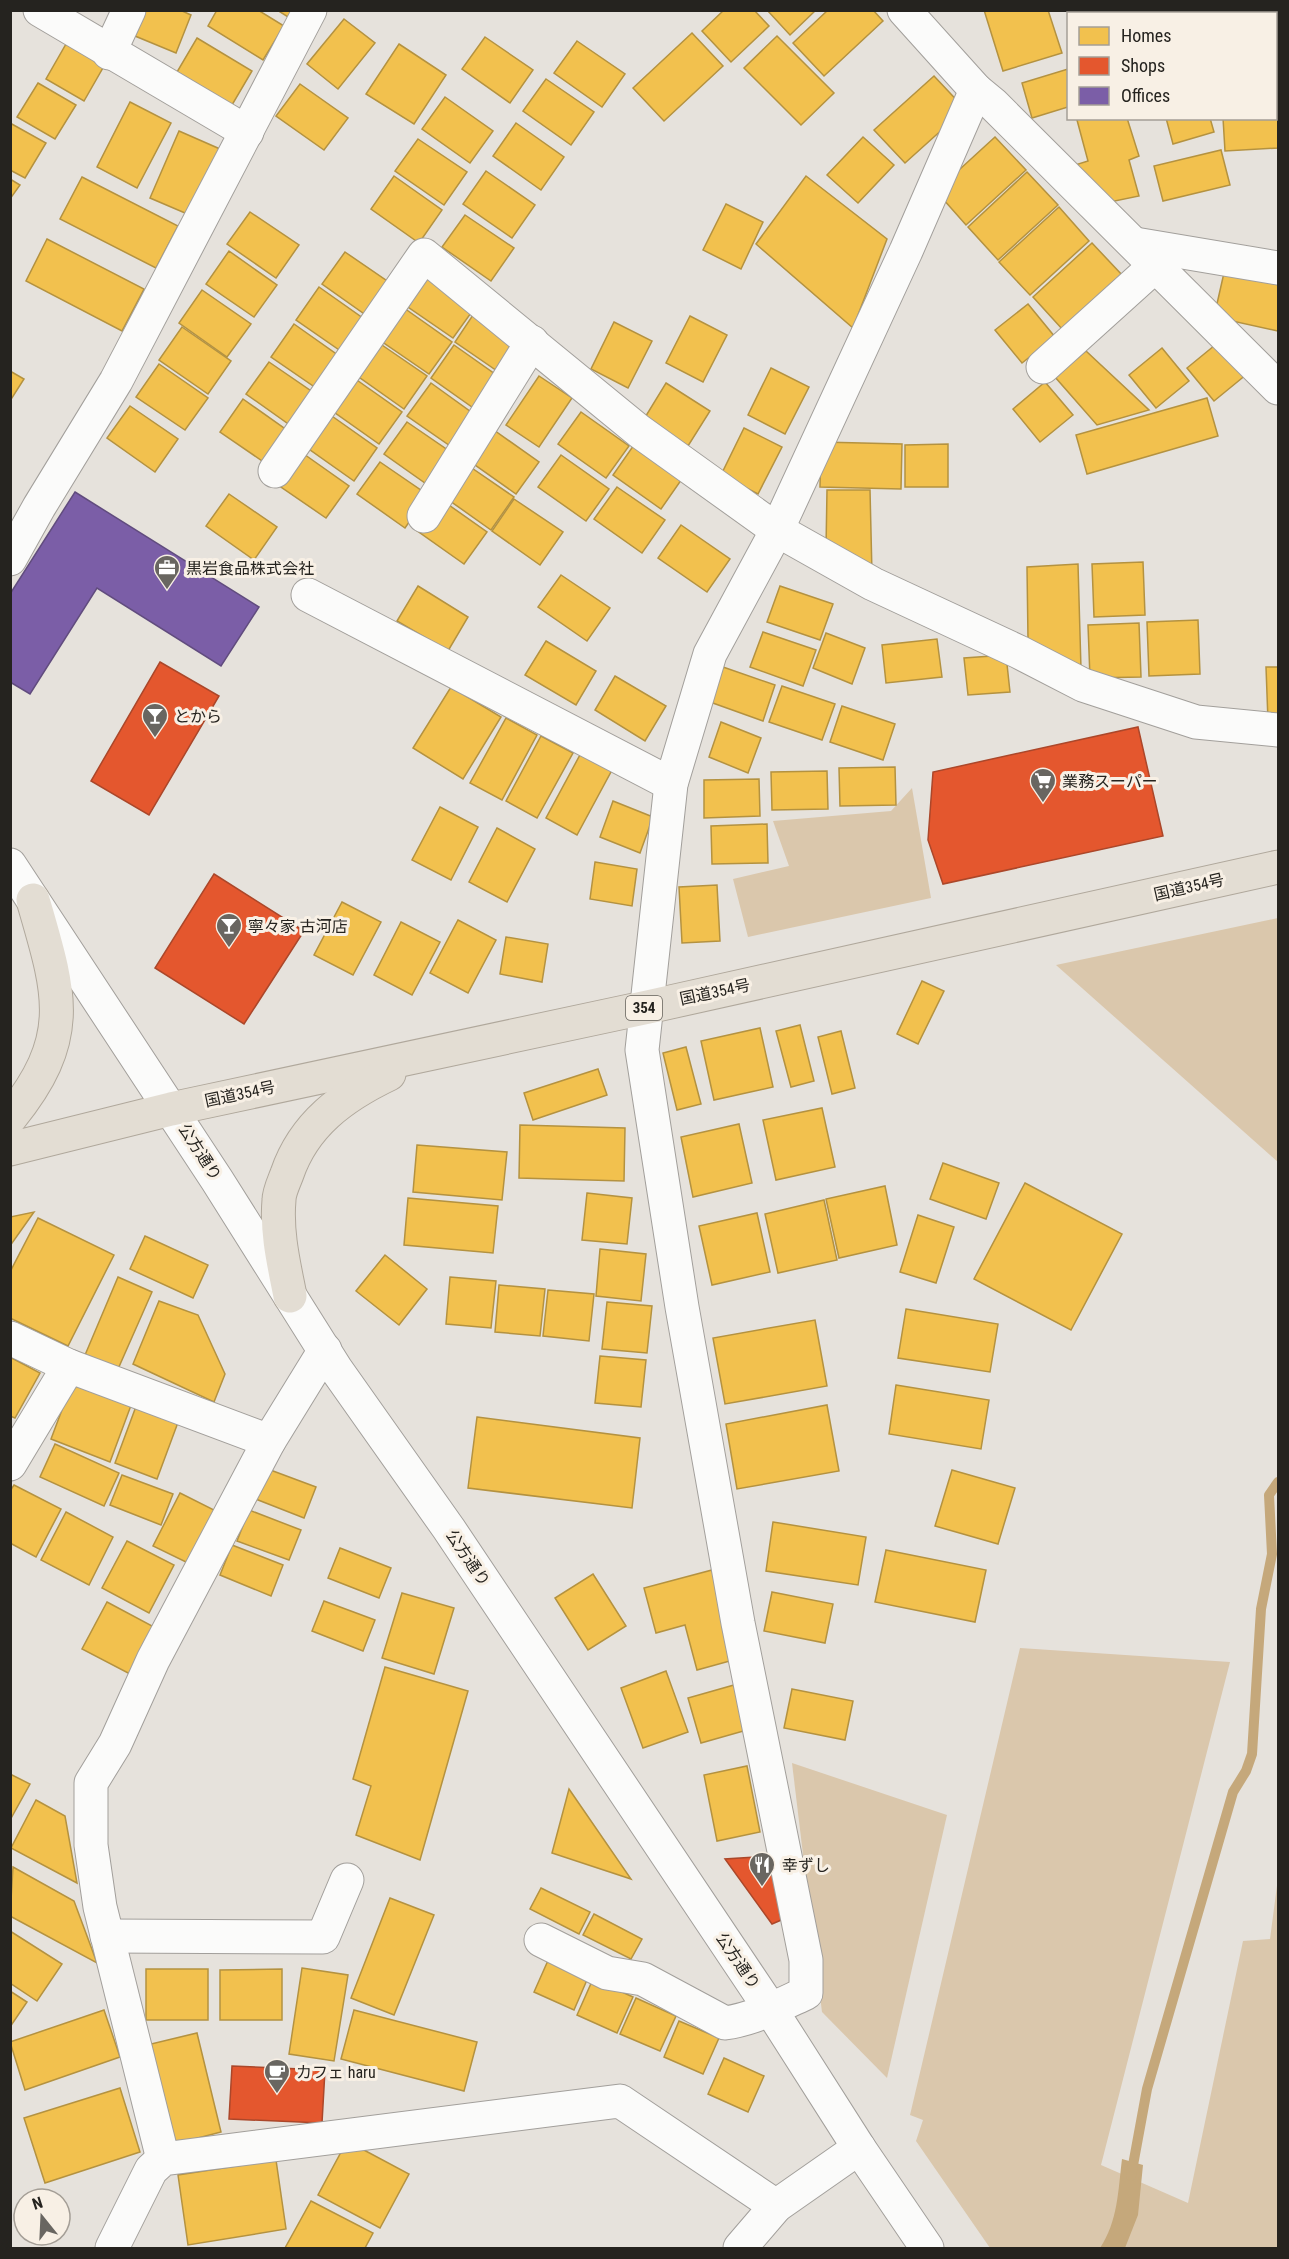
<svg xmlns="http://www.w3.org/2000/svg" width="1289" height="2259" font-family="'Roboto Condensed','Noto Sans JP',sans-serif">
	<rect width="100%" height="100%" fill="#e6e2dc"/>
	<g fill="#dac7ac">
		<path d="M912,788l19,110 -183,39 -15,-58 56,-13 -16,-45 118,-10z"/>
		<path d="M1278,918v244l-222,-197z"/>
		<path d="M1020,1648l210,14 -129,503 87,38 55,-262 27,-2 8,-61v370h-288l-74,-107 7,-21 -13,-5z"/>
		<path d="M792,1763l155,52 -60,263 -65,-66z"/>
	</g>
	<path fill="#c5a87b" d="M1122,2159l21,6 -5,50 -13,33h-25c18,-27 18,-57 22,-89z"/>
	<g fill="#f2c14e" stroke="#b49240" stroke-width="1.5">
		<path d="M146,10h34l11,5 -15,38 -41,-17z"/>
		<path d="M217,10h41l26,16 -21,34 -55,-34z"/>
		<path d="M277,10h15l-4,7z"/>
		<path d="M724,10h30l15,16 -38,36 -29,-31z"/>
		<path d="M767,10h49l-26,25z"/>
		<path d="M828,10h45l10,11 -59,55 -31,-33z"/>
		<path d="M984,10h64l14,43 -59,18z"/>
		<path d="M1113,10h53l1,4h-54z"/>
		<path d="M344,19l31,24 -37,46 -31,-25z"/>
		<path d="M692,33l31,33 -59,55 -31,-33z"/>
		<path d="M777,36l57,57 -33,32 -57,-57z"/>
		<path d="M485,37l48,33 -23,33 -48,-34z"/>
		<path d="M197,38l55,33 -20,34 -55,-33z"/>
		<path d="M577,41l48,33 -23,33 -48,-34z"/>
		<path d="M66,44l38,22 -20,35 -38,-22z"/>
		<path d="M399,44l47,31 -32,49 -48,-30z"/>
		<path d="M1068,69v38l-36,11 -10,-35z"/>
		<path d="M934,76l31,33 -60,54 -31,-33z"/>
		<path d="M546,79l48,33 -23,33 -48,-34z"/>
		<path d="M38,83l38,22 -21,34 -38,-22z"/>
		<path d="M300,84l48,34 -24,32 -48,-34z"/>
		<path d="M445,97l48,34 -23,32 -48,-34z"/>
		<path d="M130,102l41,21 -34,65 -40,-21z"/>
		<path d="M1276,112h2v36l-53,3 -2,-33h53z"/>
		<path d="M1080,118h47l12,38 -10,4 10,36 -29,6 -35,-37 13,-4 -11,-41z"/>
		<path d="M1166,118h44l4,14 -41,12z"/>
		<path d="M10,123l36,20 -21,35 -15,-8z"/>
		<path d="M516,123l48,34 -23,33 -48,-34z"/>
		<path d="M179,131l41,18 -28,67 -42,-18z"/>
		<path d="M863,137l31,28 -36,38 -31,-28z"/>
		<path d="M995,137l31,33 -60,55 -30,-34z"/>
		<path d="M418,139l49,33 -23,33 -49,-34z"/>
		<path d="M1221,150l9,35 -67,16 -9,-35z"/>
		<path d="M486,171l49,34 -23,33 -49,-34z"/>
		<path d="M1027,172l31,33 -60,55 -30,-33z"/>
		<path d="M394,176l48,34 -23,33 -48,-34z"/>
		<path d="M806,176l81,63 -34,89 -97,-84z"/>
		<path d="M82,177l96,49 -22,42 -96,-49z"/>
		<path d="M10,179l10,6 -10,14z"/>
		<path d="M726,204l37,18 -22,47 -38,-19z"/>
		<path d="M1059,207l30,34 -59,54 -31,-33z"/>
		<path d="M250,212l49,33 -23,33 -49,-34z"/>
		<path d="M465,215l49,33 -23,33 -49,-34z"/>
		<path d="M47,239l97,50 -22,42 -96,-50z"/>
		<path d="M1092,243l31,33 -60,54 -30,-33z"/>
		<path d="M229,251l48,34 -23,32 -48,-33z"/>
		<path d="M345,252l48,33 -23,33 -48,-34z"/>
		<path d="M1226,264l52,12v55l-64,-14z"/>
		<path d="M428,272l48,34 -23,32 -48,-33z"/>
		<path d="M319,287l48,34 -22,33 -49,-34z"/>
		<path d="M202,290l49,34 -24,33 -48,-34z"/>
		<path d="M1028,304l27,33 -33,26 -27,-33z"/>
		<path d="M404,308l48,34 -23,32 -48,-33z"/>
		<path d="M477,309l49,34 -23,32 -48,-33z"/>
		<path d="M690,316l37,19 -24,47 -37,-19z"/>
		<path d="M614,322l38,19 -24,47 -37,-19z"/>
		<path d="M294,324l48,34 -23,32 -48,-33z"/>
		<path d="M182,327l49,34 -23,33 -49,-34z"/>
		<path d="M1220,341l27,33 -33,27 -27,-33z"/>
		<path d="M379,343l48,33 -23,33 -48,-34z"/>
		<path d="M454,345l48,34 -23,33 -48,-34z"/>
		<path d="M1162,348l27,33 -33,27 -27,-33z"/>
		<path d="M1086,351l63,59 -52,15 -42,-48z"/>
		<path d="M269,362l48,33 -23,33 -48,-34z"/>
		<path d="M159,364l49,34 -23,32 -49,-33z"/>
		<path d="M771,368l38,19 -24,47 -37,-19z"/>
		<path d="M10,371l14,8 -14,22z"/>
		<path d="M539,376l33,22 -33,49 -33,-22z"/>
		<path d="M354,378l48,34 -23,32 -48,-34z"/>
		<path d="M1045,382l28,33 -33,27 -27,-33z"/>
		<path d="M431,383l47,34 -22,33 -49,-34z"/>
		<path d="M666,383l44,28 -22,35 -44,-27z"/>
		<path d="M1207,398l11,38 -131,38 -11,-39z"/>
		<path d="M243,399l48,34 -23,32 -48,-33z"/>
		<path d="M130,406l48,33 -23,33 -48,-34z"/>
		<path d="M581,412l48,34 -23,32 -48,-34z"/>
		<path d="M329,414l48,34 -23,33 -48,-34z"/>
		<path d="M407,422l48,33 -23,33 -48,-34z"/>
		<path d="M491,428l48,34 -23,32 -48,-34z"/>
		<path d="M744,428l38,19 -24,47 -37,-19z"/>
		<path d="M636,442l48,34 -23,33 -48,-34z"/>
		<path d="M821,442l81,2 -1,45 -81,-2z"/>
		<path d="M948,444v43h-43v-42z"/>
		<path d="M301,452l48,34 -23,32 -48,-33z"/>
		<path d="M561,455l48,34 -23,32 -48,-34z"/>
		<path d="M380,462l48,33 -23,33 -48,-34z"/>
		<path d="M466,464l48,33 -23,33 -48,-34z"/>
		<path d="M617,487l48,33 -23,33 -48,-34z"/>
		<path d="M827,490h43l2,84 -46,-26z"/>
		<path d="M229,494l48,33 -23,33 -48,-34z"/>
		<path d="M439,498l48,34 -23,32 -48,-34z"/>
		<path d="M514,499l49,33 -23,33 -48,-34z"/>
		<path d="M681,525l49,34 -23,33 -49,-34z"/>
		<path d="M1143,562l2,53 -51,2 -2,-53z"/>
		<path d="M1078,564l3,105 -53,-30 -1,-72z"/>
		<path d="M561,575l49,33 -23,33 -49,-34z"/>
		<path d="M418,586l50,31 -20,34 -51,-30z"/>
		<path d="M780,586l53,18 -13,36 -53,-18z"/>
		<path d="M1198,620l2,54 -51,2 -2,-54z"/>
		<path d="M1139,623l2,54 -51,1 -2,-53z"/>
		<path d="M763,632l53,18 -13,36 -53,-19z"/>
		<path d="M826,633l39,15 -13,36 -39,-16z"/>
		<path d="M937,639l5,38 -56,6 -4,-38z"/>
		<path d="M546,641l50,30 -20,34 -51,-30z"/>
		<path d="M1006,655l4,37 -42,3 -4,-37z"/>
		<path d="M723,667l52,18 -12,36 -53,-19z"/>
		<path d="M1266,667h12v53l-10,1z"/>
		<path d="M615,676l51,30 -21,35 -50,-31z"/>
		<path d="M782,686l53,18 -13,36 -53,-18z"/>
		<path d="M451,687l50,30 -38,62 -50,-31z"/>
		<path d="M842,706l53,18 -12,36 -53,-18z"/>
		<path d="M506,718l31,17 -35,65 -32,-17z"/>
		<path d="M721,722l40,16 -13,35 -39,-16z"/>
		<path d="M541,736l32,17 -36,65 -31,-17z"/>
		<path d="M581,753l31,17 -35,65 -31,-17z"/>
		<path d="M895,767l1,38 -56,1 -1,-38z"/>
		<path d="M827,771l1,38 -56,1 -1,-38z"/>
		<path d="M759,779l1,37 -56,2v-38z"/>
		<path d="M613,801l40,16 -13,36 -40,-16z"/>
		<path d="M440,807l38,20 -27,53 -39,-20z"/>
		<path d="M767,824l1,39 -56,1 -1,-38z"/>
		<path d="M497,828l38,21 -28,53 -38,-20z"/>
		<path d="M595,862l42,7 -5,37 -42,-7z"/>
		<path d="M717,885l3,56 -38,2 -3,-56z"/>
		<path d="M342,902l39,20 -28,53 -39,-20z"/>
		<path d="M458,920l38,20 -28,53 -38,-20z"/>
		<path d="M401,922l39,20 -28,53 -38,-20z"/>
		<path d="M506,937l42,7 -6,38 -42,-8z"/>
		<path d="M922,981l22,10 -26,53 -21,-10z"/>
		<path d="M800,1025l14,56 -23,6 -15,-56z"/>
		<path d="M760,1028l13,59 -59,13 -13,-59z"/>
		<path d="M841,1031l14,57 -23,6 -14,-57z"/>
		<path d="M686,1047l15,57 -24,6 -14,-57z"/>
		<path d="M598,1069l9,26 -74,25 -9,-27z"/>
		<path d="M822,1108l13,59 -59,13 -13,-60z"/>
		<path d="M739,1124l13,59 -59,14 -12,-60z"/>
		<path d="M520,1125l105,3 -1,53 -105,-3z"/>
		<path d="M417,1145l90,7 -5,48 -89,-8z"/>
		<path d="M943,1163l56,20 -13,36 -56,-20z"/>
		<path d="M1025,1183l97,51 -51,96 -97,-51z"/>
		<path d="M885,1186l12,59 -58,13 -13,-59z"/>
		<path d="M587,1193l45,5 -5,46 -45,-4z"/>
		<path d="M408,1198l90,8 -5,47 -89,-8z"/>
		<path d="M824,1200l13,60 -59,13 -13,-59z"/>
		<path d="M34,1212l-24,34v-29z"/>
		<path d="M757,1213l13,59 -58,13 -13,-59z"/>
		<path d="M918,1215l36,12 -18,56 -36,-11z"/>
		<path d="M38,1218l76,37 -46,91 -58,-28v-46z"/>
		<path d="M145,1236l63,29 -15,33 -63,-29z"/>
		<path d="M600,1249l46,5 -5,47 -45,-5z"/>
		<path d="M385,1255l42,34 -28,36 -43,-34z"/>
		<path d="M118,1277l34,15 -34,77 -33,-14z"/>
		<path d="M450,1277l46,4 -5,47 -45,-4z"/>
		<path d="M499,1285l46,4 -5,47 -45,-4z"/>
		<path d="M548,1290l46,4 -5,47 -46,-5z"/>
		<path d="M159,1301l39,14 27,59 -11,28 -81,-38z"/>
		<path d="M607,1302l45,4 -5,47 -45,-4z"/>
		<path d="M906,1309l92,15 -8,48 -92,-14z"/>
		<path d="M815,1320l12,66 -102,18 -12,-66z"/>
		<path d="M600,1356l46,4 -5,47 -46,-4z"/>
		<path d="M10,1357l30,16 -25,45 -5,-2z"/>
		<path d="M74,1378l59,22 -23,62 -59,-23z"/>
		<path d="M896,1385l93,15 -8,49 -92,-15z"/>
		<path d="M138,1401l42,16 -23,62 -42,-16z"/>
		<path d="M827,1405l12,66 -102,18 -11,-65z"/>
		<path d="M477,1417l163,21 -8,70 -164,-20z"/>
		<path d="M55,1444l64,29 -15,33 -64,-29z"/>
		<path d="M265,1468l51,19 -12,31 -51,-20z"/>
		<path d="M952,1470l63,18 -17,56 -63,-18z"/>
		<path d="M122,1475l51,19 -12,31 -51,-20z"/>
		<path d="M14,1485l47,24 -25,48 -26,-14v-52z"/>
		<path d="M180,1493l34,17 -26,53 -35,-17z"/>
		<path d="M249,1510l52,20 -12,30 -52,-19z"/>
		<path d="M66,1512l47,25 -24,48 -48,-25z"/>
		<path d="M773,1522l93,15 -8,48 -92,-14z"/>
		<path d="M127,1541l47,24 -25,48 -47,-25z"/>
		<path d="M232,1545l51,20 -12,31 -51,-21z"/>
		<path d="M340,1548l51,20 -12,30 -51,-20z"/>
		<path d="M886,1550l100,20 -11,52 -100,-20z"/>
		<path d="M712,1570l25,89 -40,11 -12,-45 -29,8 -12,-45z"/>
		<path d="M593,1574l33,52 -38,24 -33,-52z"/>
		<path d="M772,1592l61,12 -8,39 -61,-12z"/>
		<path d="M402,1593l52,15 -20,66 -52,-16z"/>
		<path d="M324,1601l51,19 -12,31 -51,-20z"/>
		<path d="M107,1602l47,25 -24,47 -48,-25z"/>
		<path d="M385,1667l83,24 -48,169 -64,-25 15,-49 -18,-7z"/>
		<path d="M666,1671l22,61 -45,16 -22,-60z"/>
		<path d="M734,1685l13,45 -46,13 -13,-45z"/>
		<path d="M792,1689l61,12 -8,39 -61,-12z"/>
		<path d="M747,1766l13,66 -43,9 -13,-66z"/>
		<path d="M10,1774l20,10 -20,36z"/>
		<path d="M569,1789l62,90 -79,-26z"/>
		<path d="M36,1800l29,16 12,67 -66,-35z"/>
		<path d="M13,1867l61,34 23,62 -87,-47z"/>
		<path d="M541,1888l49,24 -11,22 -49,-25z"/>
		<path d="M390,1898l44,17 -40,100 -43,-17z"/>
		<path d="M594,1914l48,25 -11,20 -48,-24z"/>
		<path d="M10,1931l52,33 -25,37 -27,-18z"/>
		<path d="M550,1956l40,17 -16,37 -40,-18z"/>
		<path d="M302,1968l46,7 -14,86 -45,-7z"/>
		<rect x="146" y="1969" width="62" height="51"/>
		<path d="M282,1969v51h-62v-50z"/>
		<path d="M593,1979l40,18 -16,36 -40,-18z"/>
		<path d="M10,1991l17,11 -17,25z"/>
		<path d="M636,1998l40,18 -16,35 -40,-17z"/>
		<path d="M104,2010l16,47 -95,33 -15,-48z"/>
		<path d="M354,2010l123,32 -13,49 -123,-32z"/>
		<path d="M679,2021l40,17 -16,36 -39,-17z"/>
		<path d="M197,2033l24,99 -46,12 -24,-100z"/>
		<path d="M724,2058l40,18 -16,36 -40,-18z"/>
		<path d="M120,2088l20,64 -95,31 -21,-65z"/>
		<path d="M347,2141l62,33 -29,54 -62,-33z"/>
		<path d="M276,2160l10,69 -98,16 -10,-70z"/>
		<path d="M311,2201l62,32 -8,15h-80z"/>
	</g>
	<g fill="#e4572e" stroke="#ab472a" stroke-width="1.5">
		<path d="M160,662l59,34 -70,119 -58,-34z"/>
		<path d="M1138,727l25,109 -220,48 -15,-44 5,-68z"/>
		<path d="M214,874l90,57 -60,93 -89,-56z"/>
		<path d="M770,1856l16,62 -14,6 -47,-65z"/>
		<path d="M232,2066l93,4 -3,53 -93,-4z"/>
	</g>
	<path fill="#7b5ea7" stroke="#614c7e" stroke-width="1.5" d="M75,492l184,115 -38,59 -124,-78 -67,106 -20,-12v-88z"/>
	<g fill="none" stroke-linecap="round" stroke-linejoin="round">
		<path stroke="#c5a87b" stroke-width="10" d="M1131,2176l16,-87 86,-297 13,-21 6,-17 9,-145 11,-55 -3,-59 9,-13"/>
		<defs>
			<g id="minor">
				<path d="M40,10l207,122"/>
				<path d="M904,10l72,80 17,14 285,284"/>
				<path d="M109,53l20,-43"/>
				<path d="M1135,244l143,24"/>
				<path d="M1043,367l113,-102"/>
				<path d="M275,471l149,-216 215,176 138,99 96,54 146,68 64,33 113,37 82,8"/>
				<path d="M424,516l108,-174"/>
				<path d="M10,559l29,-52 77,-126 194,-371"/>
				<path d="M308,595l363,189"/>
				<path d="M10,865l207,315 119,189 113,160 322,481 88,138 68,100"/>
				<path d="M10,1338l59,28 200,75"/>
				<path d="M10,1464l59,-98"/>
				<path d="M107,1936l216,1 24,-57"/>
				<path d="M541,1940l66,33 36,6 82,44c29,-4 55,-18 81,-30v-33l-68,-337 -56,-316 -40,-257 29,-266 39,-130 67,-124 129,-279 70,-161"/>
				<path d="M163,2159l-63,-252 -9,-62v-62l24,-39 38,-84 116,-219 56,-91"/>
				<path d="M112,2248l39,-78 12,-11 457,-58 156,105"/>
				<path d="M740,2248l36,-42 83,-58"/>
			</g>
			<g id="highway">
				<path d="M10,1118c66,-81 50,-125 23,-218"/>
				<path d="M10,1149l161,-40 477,-102 630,-140"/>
				<path d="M290,1296c-6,-31 -14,-63 -11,-96 0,-8 5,-18 8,-26 17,-50 56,-78 102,-100"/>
			</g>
		</defs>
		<use href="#minor" stroke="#a29f9b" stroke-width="35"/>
		<use href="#highway" stroke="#b0a89c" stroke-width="35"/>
		<use href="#minor" stroke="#fbfbfa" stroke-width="33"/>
		<use href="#highway" stroke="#e3ddd3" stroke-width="33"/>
	</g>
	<defs>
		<symbol id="office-pin" viewBox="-11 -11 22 30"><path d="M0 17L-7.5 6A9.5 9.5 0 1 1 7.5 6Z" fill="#696661" stroke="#f8f0e5"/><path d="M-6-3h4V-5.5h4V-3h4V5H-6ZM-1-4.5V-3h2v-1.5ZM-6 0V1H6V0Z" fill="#fff"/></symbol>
		<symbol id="bar-pin" viewBox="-11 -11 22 30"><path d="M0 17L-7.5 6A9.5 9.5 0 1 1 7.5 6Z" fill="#696661" stroke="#f8f0e5"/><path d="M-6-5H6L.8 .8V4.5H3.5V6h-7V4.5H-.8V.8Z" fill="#fff"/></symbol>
		<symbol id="supermarket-pin" viewBox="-11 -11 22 30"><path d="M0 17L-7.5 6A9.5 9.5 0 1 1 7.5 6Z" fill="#696661" stroke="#f8f0e5"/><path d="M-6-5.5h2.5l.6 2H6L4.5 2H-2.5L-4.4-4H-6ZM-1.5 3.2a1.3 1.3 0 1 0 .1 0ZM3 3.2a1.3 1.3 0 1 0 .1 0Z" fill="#fff"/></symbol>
		<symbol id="restaurant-pin" viewBox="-11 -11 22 30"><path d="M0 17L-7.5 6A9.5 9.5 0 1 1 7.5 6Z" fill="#696661" stroke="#f8f0e5"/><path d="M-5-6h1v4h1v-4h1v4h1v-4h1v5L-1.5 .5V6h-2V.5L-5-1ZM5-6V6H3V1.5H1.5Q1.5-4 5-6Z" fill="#fff"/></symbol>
		<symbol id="cafe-pin" viewBox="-11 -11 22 30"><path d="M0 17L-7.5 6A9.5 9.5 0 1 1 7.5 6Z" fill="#696661" stroke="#f8f0e5"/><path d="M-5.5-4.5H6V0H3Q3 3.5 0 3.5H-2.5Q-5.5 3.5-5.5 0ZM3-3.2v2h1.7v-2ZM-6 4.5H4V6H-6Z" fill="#fff"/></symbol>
	</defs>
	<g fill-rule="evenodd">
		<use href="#office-pin" x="152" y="553" width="30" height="40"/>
		<use href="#bar-pin" x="140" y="701" width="30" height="40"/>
		<use href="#supermarket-pin" x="1028" y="766" width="30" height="40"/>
		<use href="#bar-pin" x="214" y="911" width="30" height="40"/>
		<use href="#restaurant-pin" x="747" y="1850" width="30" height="40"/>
		<use href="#cafe-pin" x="262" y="2057" width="30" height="40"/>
	</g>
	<g text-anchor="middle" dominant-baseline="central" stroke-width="6" stroke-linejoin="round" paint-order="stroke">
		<rect fill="#f8f0e5" stroke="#64605a" stroke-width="1.5" x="626" y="996" width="36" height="24" rx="4.5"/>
		<g font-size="15" font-weight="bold" fill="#25231f">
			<text x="644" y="1008">354</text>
		</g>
		<g font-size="16" fill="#25231f" stroke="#f8f0e5" text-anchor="start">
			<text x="186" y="568">黒岩食品株式会社</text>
			<text x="174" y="716">とから</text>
			<text x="1062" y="781">業務スーパー</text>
			<text x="248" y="926">寧々家 古河店</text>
			<text x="782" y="1865">幸ずし</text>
			<text x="296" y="2072">カフェ haru</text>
		</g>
		<g font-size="16" fill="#25231f" stroke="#f8f0e5">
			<text transform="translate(1189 887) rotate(-13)">国道354号</text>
			<text transform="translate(715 992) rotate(-12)">国道354号</text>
			<text transform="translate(240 1094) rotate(-12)">国道354号</text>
			<text transform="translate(200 1152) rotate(57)">公方通り</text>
			<text transform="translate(468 1558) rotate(56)">公方通り</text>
			<text transform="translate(738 1961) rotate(56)">公方通り</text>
		</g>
	</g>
	<rect width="1289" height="2259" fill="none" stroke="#25231f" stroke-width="24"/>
	<rect x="1067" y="12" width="210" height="108" fill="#f8f0e5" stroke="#a49e96" stroke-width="1.5"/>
	<rect x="1079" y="27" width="30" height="18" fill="#f2c14e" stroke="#a49e96" stroke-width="1.5"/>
	<text x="1121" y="42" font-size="18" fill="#25231f">Homes</text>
	<rect x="1079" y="57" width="30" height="18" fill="#e4572e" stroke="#a49e96" stroke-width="1.5"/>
	<text x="1121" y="72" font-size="18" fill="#25231f">Shops</text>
	<rect x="1079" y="87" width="30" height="18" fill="#7b5ea7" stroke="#a49e96" stroke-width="1.5"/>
	<text x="1121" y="102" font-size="18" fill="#25231f">Offices</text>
	<g transform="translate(42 2217) rotate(342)"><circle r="28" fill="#f8f0e5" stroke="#a49e96" stroke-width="1.5"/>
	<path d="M0-4.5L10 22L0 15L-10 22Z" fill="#696661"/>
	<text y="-9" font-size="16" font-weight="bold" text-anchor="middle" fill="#25231f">N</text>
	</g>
</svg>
